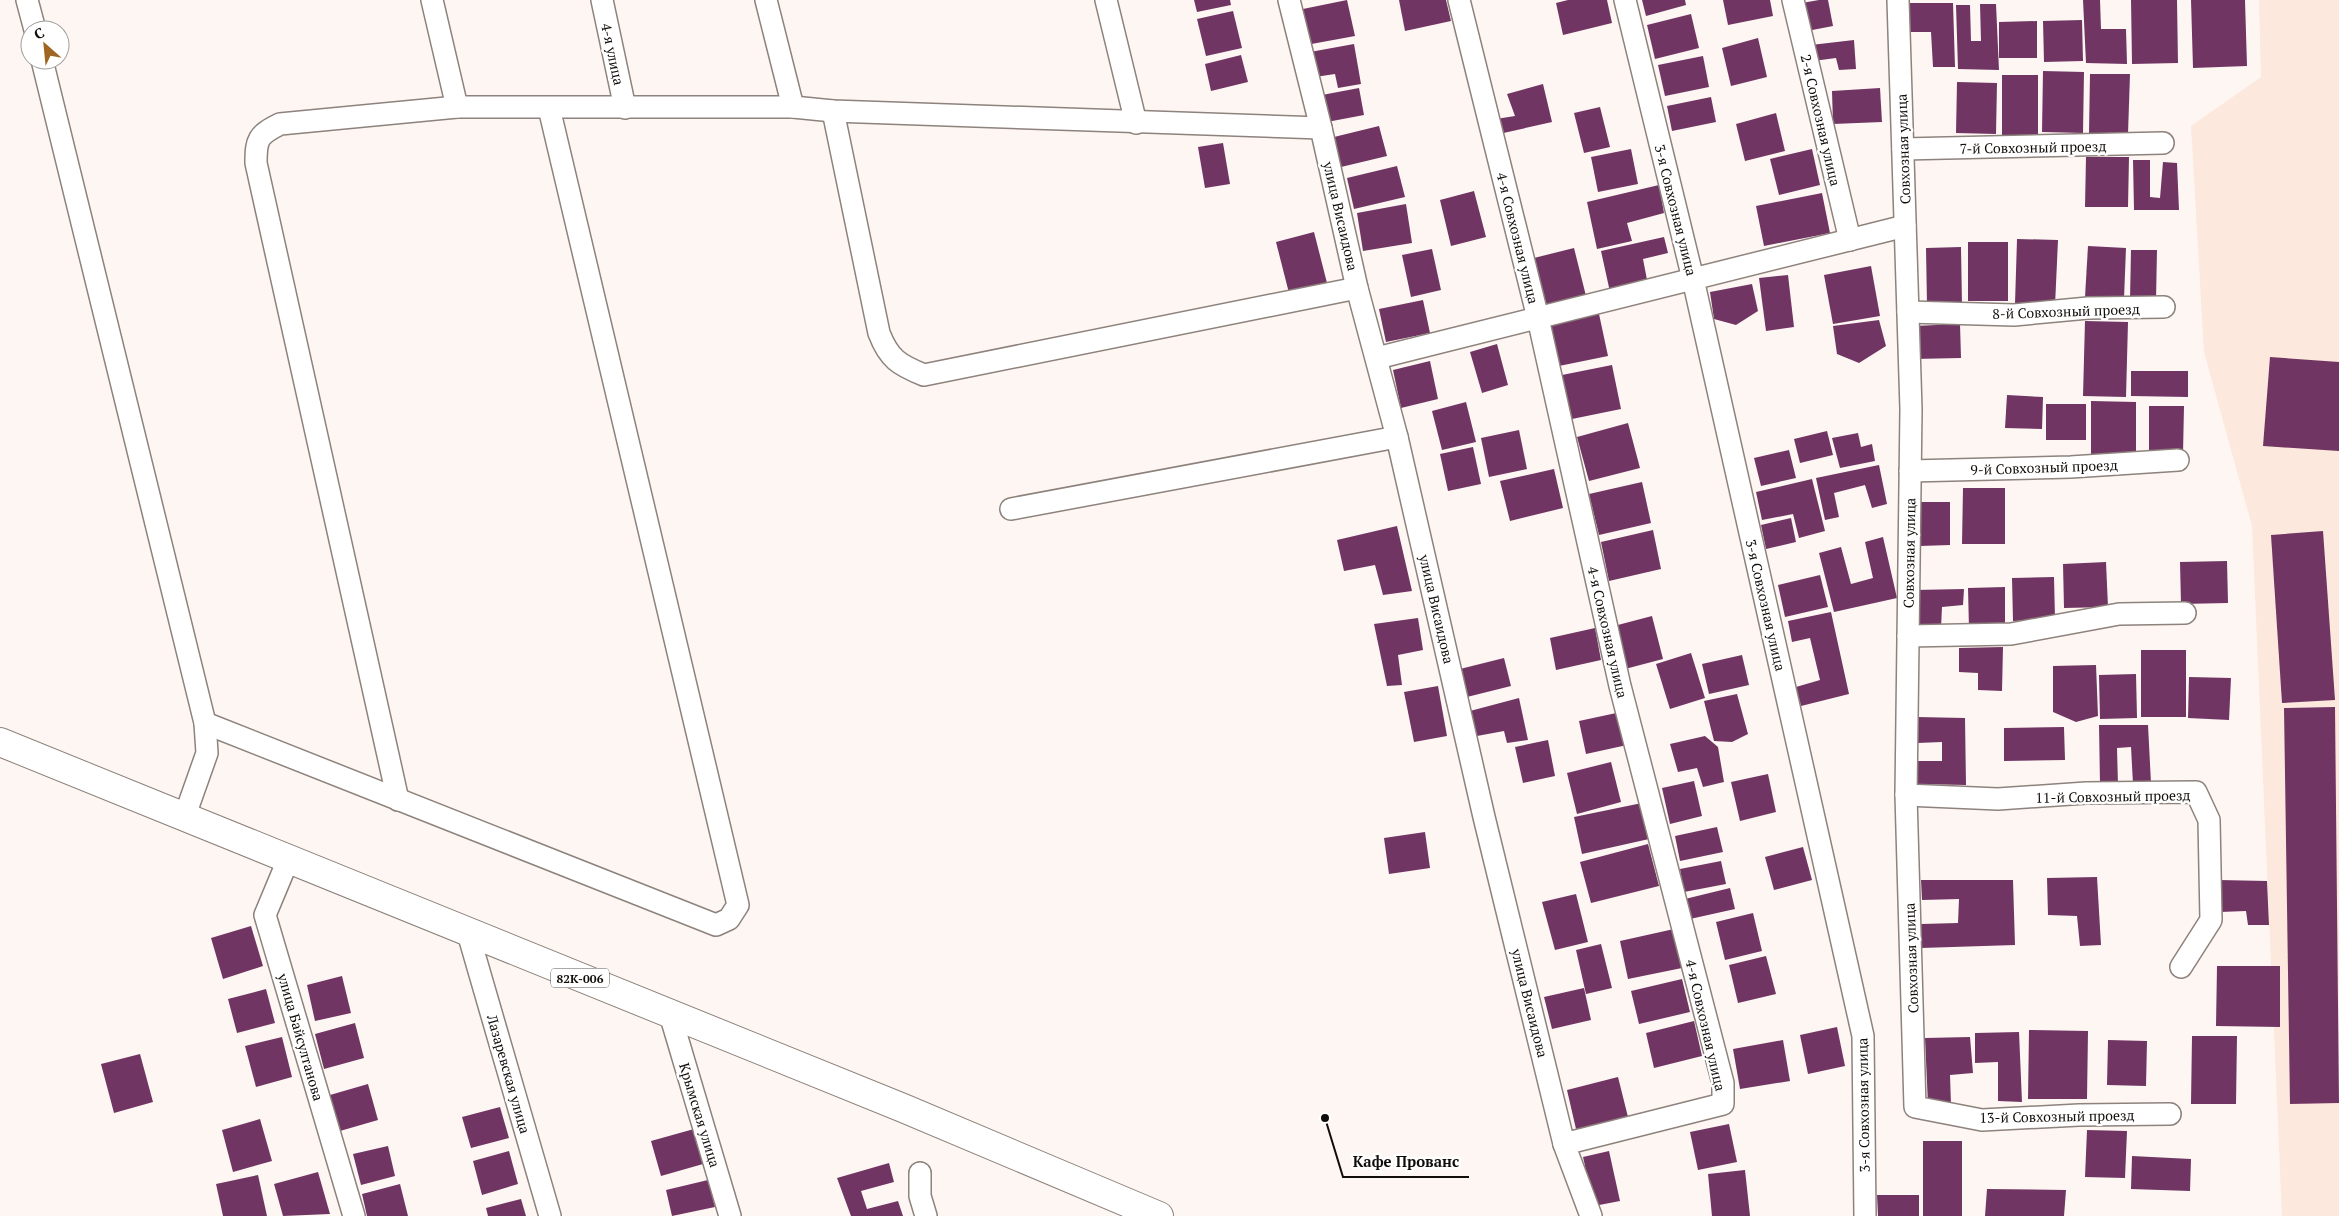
<svg xmlns="http://www.w3.org/2000/svg" width="2339" height="1216" font-family="'PT Serif',serif">
	<rect width="100%" height="100%" fill="#fef6f2"/>
	<path fill="#fce8dc" d="M2259,0h80v1216h-57l-30,-690 -48,-174 -13,-226 70,-49z"/>
	<g fill="#713564">
		<path d="M1194,0h36l1,5 -34,7z"/>
		<path d="M1347,0l8,36 -49,9 -8,-35z"/>
		<path d="M1399,0h47l5,21 -46,10z"/>
		<path d="M1568,0h39l5,23 -49,12 -7,-32z"/>
		<path d="M1642,0h43l1,5 -40,11z"/>
		<path d="M1723,0h47l3,16 -45,9z"/>
		<path d="M1819,0h9l5,26 -26,5 -5,-28z"/>
		<path d="M2083,0h17l1,29h25l1,35 -41,-1z"/>
		<path d="M2131,0h46l1,63 -46,1z"/>
		<path d="M2191,0h54l2,66 -54,2z"/>
		<path d="M1907,3h46l2,64h-22l-2,-35h-23z"/>
		<path d="M1980,4h16l3,66 -41,-1 -2,-64h14l1,36h10z"/>
		<path d="M1233,11l9,37 -36,8 -9,-37z"/>
		<path d="M1691,14l8,34 -44,11 -8,-34z"/>
		<path d="M2082,20l1,41 -39,1 -1,-41z"/>
		<path d="M2037,21v37h-38v-36z"/>
		<path d="M1758,38l9,39 -36,9 -9,-38z"/>
		<path d="M1854,40l2,29 -17,1 -3,-12 -23,3 -2,-16z"/>
		<path d="M1354,44l7,40 -23,4 -3,-14 -20,3 -5,-25z"/>
		<path d="M1241,55l7,27 -37,9 -6,-27z"/>
		<path d="M1703,56l6,31 -44,9 -7,-31z"/>
		<path d="M2043,71l41,1 -1,61 -41,-1z"/>
		<path d="M2090,74h40l-2,60 -39,-1z"/>
		<rect x="2002" y="75" width="36" height="60"/>
		<path d="M1957,82l40,1 -1,51 -40,-1z"/>
		<path d="M1543,84l9,38 -53,12 -3,-15 19,-3 -8,-22z"/>
		<path d="M1359,88l5,27 -37,7 -5,-27z"/>
		<path d="M1880,88l2,34 -49,2 -1,-33z"/>
		<path d="M1711,97l5,25 -44,9 -5,-25z"/>
		<path d="M1600,107l10,40 -26,6 -10,-40z"/>
		<path d="M1776,113l9,38 -40,10 -9,-37z"/>
		<path d="M1379,126l8,30 -46,11 -7,-30z"/>
		<path d="M1223,143l7,41 -25,4 -7,-41z"/>
		<path d="M1631,149l7,35 -40,8 -7,-35z"/>
		<path d="M1812,149l8,36 -41,10 -9,-36z"/>
		<path d="M2086,157h43l-1,50h-43z"/>
		<path d="M2133,160h17v37l10,1 3,-36 14,1 2,47h-45z"/>
		<path d="M1397,166l8,31 -51,12 -7,-31z"/>
		<path d="M1659,185l5,28 -37,10 5,18 -35,8 -10,-47z"/>
		<path d="M1474,191l12,46 -35,9 -11,-46z"/>
		<path d="M1822,193l8,40 -66,13 -8,-40z"/>
		<path d="M1406,204l6,39 -49,8 -6,-38z"/>
		<path d="M1314,232l13,51 -38,10 -13,-51z"/>
		<path d="M1664,237l4,16 -25,6 5,26 -38,7 -9,-41z"/>
		<path d="M2017,239l41,1 -3,66 -40,-2z"/>
		<rect x="1968" y="242" width="40" height="59"/>
		<path d="M2088,246l38,2 -2,51 -39,-2z"/>
		<path d="M1961,247l1,58h-35l-1,-57z"/>
		<path d="M1574,248l12,48 -40,10 -12,-48z"/>
		<path d="M1432,249l9,41 -30,7 -9,-42z"/>
		<path d="M2131,250h26l-1,51 -26,-1z"/>
		<path d="M1871,266l9,50 -47,8 -9,-49z"/>
		<path d="M1788,275l6,52 -28,4 -7,-53z"/>
		<path d="M1752,284l6,27 -22,14 -22,-6 -4,-27z"/>
		<path d="M1423,300l7,33 -44,9 -7,-33z"/>
		<path d="M1599,314l9,42 -49,10 -9,-41z"/>
		<path d="M1879,320l7,26 -27,17 -22,-9 -4,-28z"/>
		<path d="M2085,321l43,1 -2,75 -43,-1z"/>
		<path d="M1960,324l1,34 -47,1 -1,-33z"/>
		<path d="M1497,344l11,41 -26,8 -12,-41z"/>
		<path d="M2270,357l69,5v89l-76,-5z"/>
		<path d="M1430,361l8,38 -37,9 -8,-38z"/>
		<path d="M1612,365l9,44 -49,10 -10,-44z"/>
		<path d="M2131,371h57v26l-57,-1z"/>
		<path d="M2007,395l36,2 -1,32 -37,-1z"/>
		<path d="M2091,401l45,1v55h-45z"/>
		<path d="M1466,402l10,40 -34,8 -10,-39z"/>
		<rect x="2046" y="404" width="40" height="36"/>
		<path d="M2149,406h35l-1,48h-34z"/>
		<path d="M1628,423l12,45 -51,13 -12,-44z"/>
		<path d="M1519,430l8,39 -38,8 -8,-39z"/>
		<path d="M1827,431l6,24 -33,8 -6,-24z"/>
		<path d="M1858,433l3,14 11,-3 3,17 -35,7 -8,-30z"/>
		<path d="M1473,447l8,37 -33,7 -8,-37z"/>
		<path d="M1789,450l7,28 -35,8 -7,-28z"/>
		<path d="M1879,465l8,39 -15,4 -7,-23 -31,8 5,24 -14,3 -9,-42z"/>
		<path d="M1554,469l9,39 -53,13 -10,-40z"/>
		<path d="M1812,479l13,52 -26,7 -6,-24 -31,6 -6,-28z"/>
		<path d="M1642,482l9,41 -52,12 -10,-41z"/>
		<path d="M1963,488h42v56h-43z"/>
		<path d="M1919,502h31v43l-30,1z"/>
		<path d="M1791,518l5,24 -30,7 -5,-24z"/>
		<path d="M1397,526l15,65 -29,4 -8,-30 -31,6 -7,-31z"/>
		<path d="M1653,530l8,39 -52,12 -8,-39z"/>
		<path d="M2323,531l12,169 -53,3 -11,-168z"/>
		<path d="M1883,537l14,61 -63,14 -15,-59 22,-6 10,37 22,-6 -8,-36z"/>
		<path d="M2227,561l1,42 -47,1 -1,-42z"/>
		<path d="M2106,562l2,45 -44,1 -1,-44z"/>
		<path d="M1820,575l8,32 -43,10 -7,-32z"/>
		<path d="M2054,577l1,42 -42,2 -1,-43z"/>
		<path d="M2005,587v42h-36l-1,-41z"/>
		<path d="M1964,589l-1,16 -21,2 -1,21 -25,2 -2,-40z"/>
		<path d="M1831,612l18,82 -48,12 -5,-19 24,-7 -10,-42 -18,4 -4,-21z"/>
		<path d="M1652,616l11,43 -38,10 -11,-43z"/>
		<path d="M1418,618l5,32 -25,5 4,30 -15,1 -13,-62z"/>
		<path d="M1595,628l6,32 -45,10 -6,-32z"/>
		<path d="M2003,647l-1,44 -24,-1v-17l-19,-1v-24z"/>
		<rect x="2141" y="650" width="45" height="67"/>
		<path d="M1691,653l14,45 -35,11 -14,-45z"/>
		<path d="M1742,655l7,30 -40,9 -7,-30z"/>
		<path d="M1504,658l7,28 -44,11 -7,-28z"/>
		<path d="M2096,665l2,51 -22,6 -23,-10v-46z"/>
		<path d="M2136,674l1,44 -37,1 -1,-44z"/>
		<path d="M2189,677l42,1 -2,42 -41,-2z"/>
		<path d="M1438,686l9,50 -33,6 -10,-50z"/>
		<path d="M1737,694l11,40 -16,8 -18,-1 -10,-40z"/>
		<path d="M1519,698l9,42 -21,3 -3,-12 -27,5 -7,-25z"/>
		<path d="M2335,707l4,396 -49,1 -6,-396z"/>
		<path d="M1621,712l6,33 -41,9 -7,-33z"/>
		<path d="M1917,717l48,1 1,67 -50,-1 2,-23h24v-19l-25,1z"/>
		<path d="M2099,725h49l3,58 -18,1 -2,-37 -14,1 1,37 -18,-1z"/>
		<path d="M2064,727l1,33 -61,1v-33z"/>
		<path d="M1705,736l13,11 6,35 -21,5 -6,-19 -19,4 -8,-28z"/>
		<path d="M1548,740l7,36 -32,7 -8,-36z"/>
		<path d="M1611,762l10,40 -44,12 -10,-41z"/>
		<path d="M1768,774l8,38 -36,9 -9,-39z"/>
		<path d="M1694,781l8,35 -32,8 -8,-36z"/>
		<path d="M1642,803l7,36 -67,15 -8,-37z"/>
		<path d="M1717,827l6,25 -43,9 -5,-25z"/>
		<path d="M1425,832l5,36 -41,6 -5,-36z"/>
		<path d="M1648,844l11,42 -68,17 -11,-41z"/>
		<path d="M1803,847l9,33 -38,10 -9,-33z"/>
		<path d="M1721,861l5,23 -42,8 -4,-23z"/>
		<path d="M2097,877l4,68 -21,1 -3,-30 -29,-1 -1,-37z"/>
		<path d="M1921,880h92l2,65 -94,3v-24l37,-1 1,-24 -37,1z"/>
		<path d="M2219,880l48,1 2,44h-21l-2,-14 -26,1z"/>
		<path d="M1730,888l5,21 -45,10 -5,-20z"/>
		<path d="M1576,894l12,48 -33,8 -13,-48z"/>
		<path d="M1753,913l9,38 -37,9 -9,-38z"/>
		<path d="M251,926l12,40 -40,13 -12,-41z"/>
		<path d="M1674,929l8,39 -54,11 -8,-38z"/>
		<path d="M1601,944l11,44 -26,6 -10,-44z"/>
		<path d="M1766,956l10,38 -38,9 -9,-38z"/>
		<path d="M2217,966h63v61l-64,-1z"/>
		<path d="M342,976l9,37 -36,8 -8,-36z"/>
		<path d="M1682,979l8,33 -51,12 -8,-33z"/>
		<path d="M1584,988l7,32 -39,9 -8,-32z"/>
		<path d="M266,989l9,34 -38,10 -9,-34z"/>
		<path d="M1694,1021l8,35 -48,12 -8,-35z"/>
		<path d="M355,1023l9,35 -40,11 -9,-35z"/>
		<path d="M1837,1027l8,39 -37,8 -8,-39z"/>
		<path d="M2029,1030l59,1 -1,68h-59z"/>
		<path d="M2019,1032l3,70 -24,-1v-39l-23,1v-30z"/>
		<path d="M2192,1036h45l-1,68h-45z"/>
		<path d="M282,1037l10,40 -36,10 -11,-41z"/>
		<path d="M1970,1037l3,36 -23,2 1,30h-23l-3,-67z"/>
		<path d="M1783,1040l7,41 -50,8 -7,-40z"/>
		<path d="M2108,1040l39,1 -1,45 -39,-1z"/>
		<path d="M140,1054l13,48 -39,11 -13,-49z"/>
		<path d="M1618,1077l10,40 -52,12 -9,-39z"/>
		<path d="M368,1084l10,36 -38,11 -10,-36z"/>
		<path d="M500,1107l9,31 -38,10 -9,-31z"/>
		<path d="M260,1119l12,42 -39,11 -11,-42z"/>
		<path d="M1729,1124l8,38 -39,8 -8,-38z"/>
		<path d="M694,1129l9,35 -42,12 -10,-35z"/>
		<path d="M2087,1130l40,1 -2,47 -40,-1z"/>
		<rect x="1923" y="1141" width="39" height="75"/>
		<path d="M388,1146l7,30 -34,9 -8,-31z"/>
		<path d="M509,1151l9,33 -36,11 -9,-34z"/>
		<path d="M1609,1151l11,50 -26,5 -11,-49z"/>
		<path d="M2132,1156l59,3 -1,32 -59,-2z"/>
		<path d="M889,1163l5,19 -33,9 6,18 31,-8 5,15h-52l-14,-38z"/>
		<path d="M1745,1170l5,46h-38l-4,-42z"/>
		<path d="M318,1172l12,42 -47,2 -9,-32z"/>
		<path d="M258,1175l9,41h-44l-7,-32z"/>
		<path d="M708,1180l7,27 -43,9 -6,-26z"/>
		<path d="M400,1184l8,32h-41l-5,-22z"/>
		<path d="M1987,1189l79,1 -2,26h-79z"/>
		<path d="M1877,1195h42v21h-41z"/>
		<path d="M521,1199l5,17h-38l-2,-8z"/>
	</g>
	<g fill="none" stroke-linecap="round" stroke-linejoin="round">
		<defs>
			<g id="street">
				<path d="M27,0l8,30"/>
				<path d="M432,0l25,107"/>
				<path d="M602,0l23,108"/>
				<path d="M766,0l27,107"/>
				<path d="M1106,0l30,123"/>
				<path d="M1289,0l32,128 36,160 40,149 87,380 80,327 27,72"/>
				<path d="M1459,0l79,318 82,368 103,397v21l-159,40"/>
				<path d="M1625,0l68,279 170,757 2,180"/>
				<path d="M1793,0l57,240"/>
				<path d="M1898,0l13,409 -5,386 9,312 67,13 97,-5 91,-1"/>
				<path d="M42,60l163,663 2,30 -23,65"/>
				<path d="M833,111l46,222c10,26 20,32 45,42l433,-87"/>
				<path d="M1903,149l260,-6"/>
				<path d="M1908,312l106,3 74,-7 76,-1"/>
				<path d="M1377,358l528,-132"/>
				<path d="M1910,471l161,-4 107,-7"/>
				<path d="M1011,509l386,-72"/>
				<path d="M1908,636l103,-2 108,-20 66,-1"/>
				<path d="M205,723l511,202 13,-6 9,-14 -189,-797"/>
				<path d="M1906,795l92,4 88,-6 110,-1 13,28 2,100 -30,47"/>
				<path d="M398,800l-142,-637c0,-24 2,-28 24,-39l177,-17h336l40,4 488,17"/>
				<path d="M288,860l-23,55 89,301"/>
				<path d="M468,933l82,283"/>
				<path d="M670,1014l60,202"/>
				<path d="M920,1173v23l6,20"/>
			</g>
			<path id="primary" d="M0,742l903,366 256,108"/>
		</defs>
		<use href="#street" stroke="#8d827c" stroke-width="24"/>
		<use href="#primary" stroke="#8d827c" stroke-width="30"/>
		<use href="#street" stroke="#fff" stroke-width="21"/>
		<use href="#primary" stroke="#fff" stroke-width="28"/>
	</g>
	<g text-anchor="middle" dominant-baseline="central" stroke-width="5" stroke-linejoin="round" paint-order="stroke">
		<rect fill="#fff" stroke="#585553" stroke-width="1" x="551" y="968.5" width="58" height="19" rx="4"/>
		<g font-size="12" font-weight="bold" fill="#100c09">
			<text x="580" y="978">82К-006</text>
		</g>
		<g font-size="14" fill="#100c09" stroke="#fff">
			<text transform="translate(613 54) rotate(78)">4-я улица</text>
			<text transform="translate(1821 120) rotate(77)">2-я Совхозная улица</text>
			<text transform="translate(2033 147) rotate(-1)">7-й Совхозный проезд</text>
			<text transform="translate(1903 149) rotate(-92)">Совхозная улица</text>
			<text transform="translate(1676 210) rotate(76)">3-я Совхозная улица</text>
			<text transform="translate(1341 216) rotate(77)">улица Висаидова</text>
			<text transform="translate(1518 238) rotate(76)">4-я Совхозная улица</text>
			<text transform="translate(2066 311) rotate(-2)">8-й Совхозный проезд</text>
			<text transform="translate(2044 467) rotate(-2)">9-й Совхозный проезд</text>
			<text transform="translate(1909 553) rotate(-89)">Совхозная улица</text>
			<text transform="translate(1766 605) rotate(77)">3-я Совхозная улица</text>
			<text transform="translate(1437 609) rotate(77)">улица Висаидова</text>
			<text transform="translate(1608 632) rotate(77)">4-я Совхозная улица</text>
			<text transform="translate(2113 796) rotate(-1)">11-й Совхозный проезд</text>
			<text transform="translate(1911 958) rotate(-92)">Совхозная улица</text>
			<text transform="translate(1530 1003) rotate(76)">улица Висаидова</text>
			<text transform="translate(1706 1025) rotate(77)">4-я Совхозная улица</text>
			<text transform="translate(301 1037) rotate(74)">улица Байсултанова</text>
			<text transform="translate(509 1074) rotate(74)">Лазаревская улица</text>
			<text transform="translate(1863 1105) rotate(-91)">3-я Совхозная улица</text>
			<text transform="translate(700 1115) rotate(73)">Крымская улица</text>
			<text transform="translate(2057 1116) rotate(-1)">13-й Совхозный проезд</text>
		</g>
	</g>
	<path fill="none" stroke="#100c09" stroke-width="2" d="M1325 1118L1343 1177H1469"/>
	<circle fill="#100c09" stroke="#fff" stroke-width="2" cx="1325" cy="1118" r="5"/>
	<g font-size="15" text-anchor="middle" font-weight="bold" fill="#100c09" stroke="#fff" stroke-width="5" stroke-linejoin="round" paint-order="stroke">
		<text x="1406" y="1167">Кафе Прованс</text>
	</g>
	<g transform="translate(45 45) rotate(333)"><circle r="24" fill="#ffffff" stroke="#9f9e9d"/>
	<path d="M0-4L9 19L0 12L-9 19Z" fill="#9e6622"/>
	<text y="-8" font-size="14" font-weight="bold" text-anchor="middle" fill="#100c09">С</text>
	</g>
</svg>
